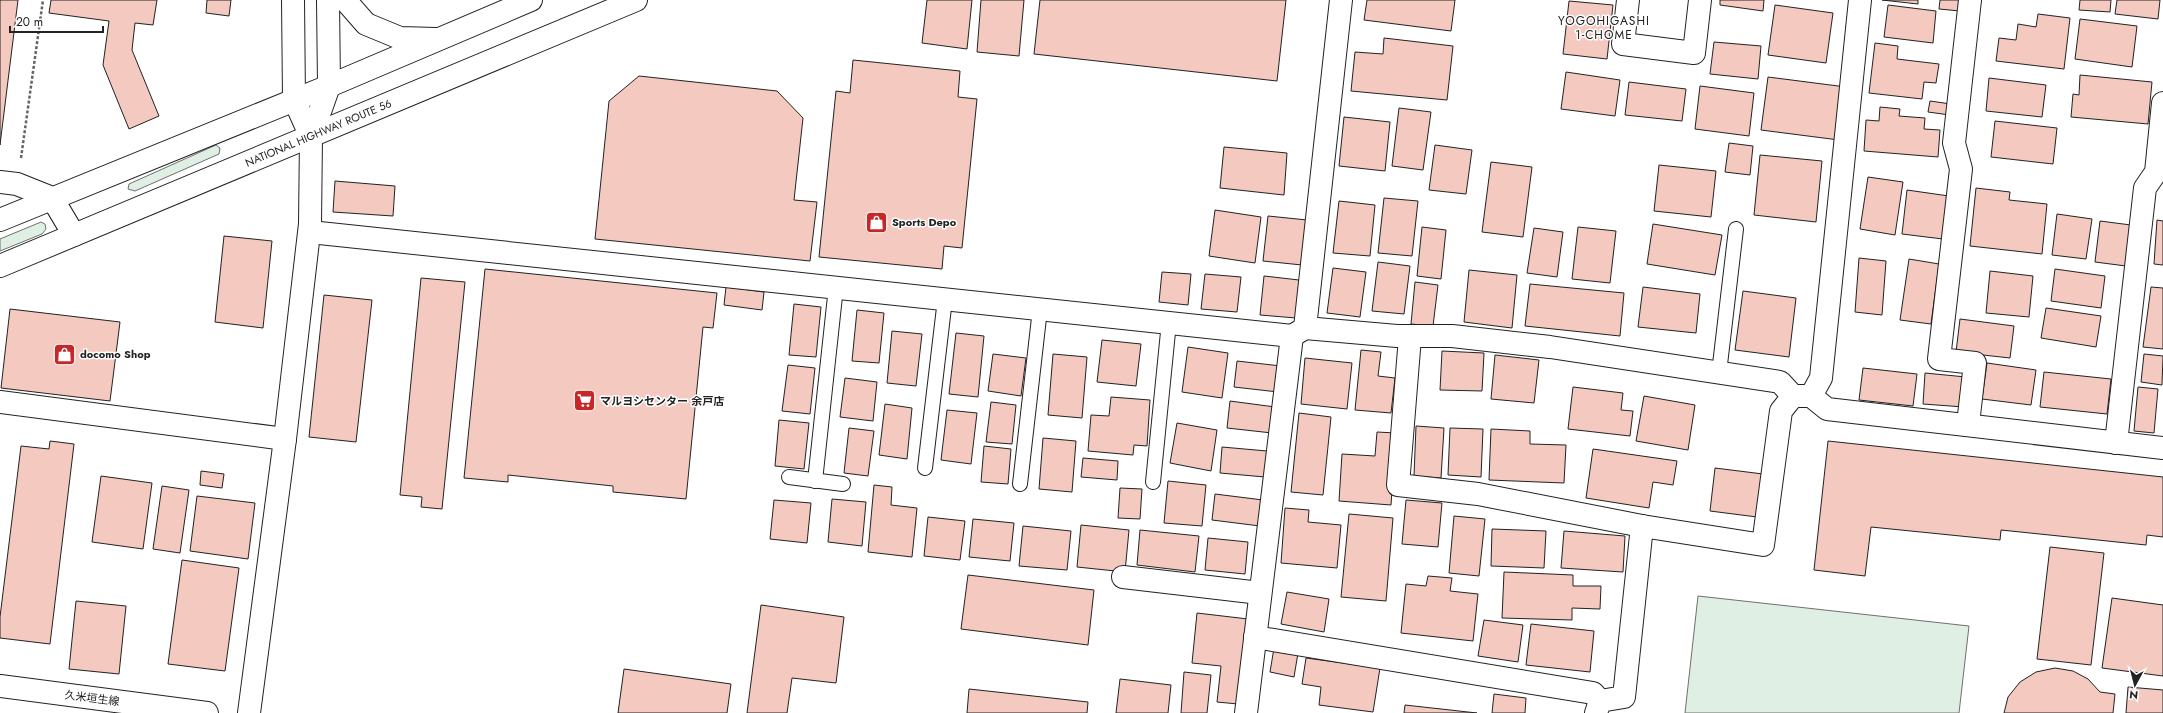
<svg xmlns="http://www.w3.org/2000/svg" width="2163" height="713" font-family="Jost,'Noto Sans JP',sans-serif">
	<rect width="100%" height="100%" fill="#fff"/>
	<g fill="#e0efe3" stroke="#6f6f6f">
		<path d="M216,145l4,3 -1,6 -84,37 -7,-2 1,-5z"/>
		<path d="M41,222l4,2 1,5 -4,5 -42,17v-12z"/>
		<path d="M1698,596l271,30 -10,87h-274z"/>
	</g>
	<g fill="#f3c9c0" stroke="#222">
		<path d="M0,0h18l-18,145z"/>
		<path d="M51,0h106l-4,25 -18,-2 -3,27 27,66 -30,13 -26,-64 6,-44 -60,-8z"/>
		<path d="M207,0h24l-2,16 -23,-3z"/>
		<path d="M927,0h45l-5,49 -45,-6z"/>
		<path d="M981,0h43l-5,56 -42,-4z"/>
		<path d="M1040,0h246l-9,81 -243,-27z"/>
		<path d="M1367,0h88l-4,31 -87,-11z"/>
		<path d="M1720,0h44l-1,11 -43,-6z"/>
		<path d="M1882,0h36v4z"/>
		<path d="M1940,0h21l-1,11 -21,-2z"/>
		<path d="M2080,0h31l-1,12 -31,-2z"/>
		<path d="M2117,0h43l-2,19 -43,-5z"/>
		<path d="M1569,1l44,4 -6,54 -44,-5z"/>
		<path d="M1775,5l58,8 -7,50 -58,-8z"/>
		<path d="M1888,5l48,6 -3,32 -49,-6z"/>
		<path d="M2038,14l32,4 -6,51 -68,-8 3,-23 17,2 2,-16 18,3z"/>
		<path d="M2080,19l57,7 -5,41 -57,-8z"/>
		<path d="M1384,38l69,8 -6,54 -96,-9 4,-39 28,2z"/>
		<path d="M1714,42l47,4 -3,33 -48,-5z"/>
		<path d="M1875,43l23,3 -1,13 42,5 -3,19 -12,-1 -2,17 -53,-6z"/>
		<path d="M853,60l107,11 -2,26 19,2 -15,149 -18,-2 -2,23 -123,-12 17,-166 14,2z"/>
		<path d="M1566,72l54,8 -5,36 -54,-7z"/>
		<path d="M2080,75l72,7 -4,42 -77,-7 2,-23 6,1z"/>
		<path d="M639,76l138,15 26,27 -9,82 23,2 -7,59 -215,-22 14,-138z"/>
		<path d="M1768,77l78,10 -7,53 -78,-10z"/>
		<path d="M1989,78l57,7 -4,32 -56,-6z"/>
		<path d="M1629,82l57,7 -4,32 -57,-6z"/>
		<path d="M1700,86l54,7 -5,43 -54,-7z"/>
		<path d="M1930,101l21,3 -1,11 -22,-3z"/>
		<path d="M1880,107l20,2 -1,7 26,2 -1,11 16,1 -2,27 -74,-6 2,-31 13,1z"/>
		<path d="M1399,108l32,4 -8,58 -31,-4z"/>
		<path d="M1344,117l46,5 -5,49 -46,-5z"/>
		<path d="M1995,121l62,7 -4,36 -62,-7z"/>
		<path d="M1729,143l24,3 -3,29 -25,-3z"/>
		<path d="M1435,145l37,5 -6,44 -37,-4z"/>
		<path d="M1224,147l63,6 -3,42 -64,-7z"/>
		<path d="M1760,155l62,6 -6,61 -62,-7z"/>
		<path d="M1491,162l41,5 -9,70 -41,-5z"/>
		<path d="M1659,165l57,6 -5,46 -57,-6z"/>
		<path d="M1868,177l35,5 -8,53 -35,-6z"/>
		<path d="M335,181l60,5 -2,30 -60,-4z"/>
		<path d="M1976,188l34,4 -1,8 38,4 -5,50 -72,-8z"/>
		<path d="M1907,190l42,6 -6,43 -41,-5z"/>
		<path d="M1384,198l34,3 -6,55 -34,-3z"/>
		<path d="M1339,201l36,4 -5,51 -37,-3z"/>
		<path d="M1215,210l46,7 -6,46 -46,-7z"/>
		<path d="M2057,214l35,5 -6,40 -34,-4z"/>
		<path d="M1268,216l39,4 -5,45 -39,-4z"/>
		<path d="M2157,220l6,1v44l-9,-1z"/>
		<path d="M2100,221l31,4 -5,41 -31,-4z"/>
		<path d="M1653,224l69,11 -7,40 -68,-11z"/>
		<path d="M1422,227l24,3 -5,49 -24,-3z"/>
		<path d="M1578,227l38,4 -6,52 -38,-4z"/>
		<path d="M1534,228l29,4 -6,45 -30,-4z"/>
		<path d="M224,236l48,5 -9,87 -48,-6z"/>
		<path d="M1859,258l27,3 -4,54 -27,-3z"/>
		<path d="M1909,259l30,5 -8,60 -31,-4z"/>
		<path d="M1378,262l32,4 -6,48 -32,-3z"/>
		<path d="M1333,268l33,4 -6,45 -33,-4z"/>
		<path d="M485,269l232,24 -4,35 -10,-1 -17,172 -73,-7v-6l-105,-11v7l-44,-4z"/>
		<path d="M2055,269l50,7 -4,32 -50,-7z"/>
		<path d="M1469,270l48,5 -5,53 -48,-6z"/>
		<path d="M1990,271l43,5 -4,41 -43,-4z"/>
		<path d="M1162,272l29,2 -3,31 -29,-3z"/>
		<path d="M1205,274l36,3 -4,35 -36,-3z"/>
		<path d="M1264,276l35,4 -3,38 -36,-3z"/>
		<path d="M421,278l44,4 -23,227 -21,-2 1,-10 -22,-2z"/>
		<path d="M1415,282l23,3 -5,41 -22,-2z"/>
		<path d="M1530,284l94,9 -4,43 -95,-10z"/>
		<path d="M726,287l38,5 -2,18 -38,-5z"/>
		<path d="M1643,287l57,7 -4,39 -58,-6z"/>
		<path d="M2151,287l12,1v61l-20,-2z"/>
		<path d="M1743,291l53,7 -7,59 -54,-7z"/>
		<path d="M324,295l48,5 -16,142 -47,-5z"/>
		<path d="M794,304l27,3 -5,50 -27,-2z"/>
		<path d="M2046,308l55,8 -5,31 -55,-9z"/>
		<path d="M10,309l110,13 -10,79 -109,-13z"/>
		<path d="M857,310l27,3 -5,50 -27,-2z"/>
		<path d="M1960,319l54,7 -4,32 -54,-6z"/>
		<path d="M892,331l30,3 -6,52 -29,-3z"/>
		<path d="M956,333l28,3 -6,61 -29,-3z"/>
		<path d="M1102,340l39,4 -5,42 -39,-4z"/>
		<path d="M1188,347l40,6 -6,45 -40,-6z"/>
		<path d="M1361,350l20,2 -3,24 17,2 -4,35 -36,-3z"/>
		<path d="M1442,351l42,2 -2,38 -42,-1z"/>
		<path d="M993,354l33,4 -5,38 -33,-5z"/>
		<path d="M1053,354l34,3 -5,61 -34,-3z"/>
		<path d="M2144,354l19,2 -1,29 -21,-3z"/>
		<path d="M1495,355l44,5 -5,43 -43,-4z"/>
		<path d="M1305,358l47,5 -5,46 -46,-5z"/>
		<path d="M1237,361l44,5 -3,26 -44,-5z"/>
		<path d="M1987,363l49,7 -5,35 -49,-6z"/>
		<path d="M788,365l27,3 -5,46 -28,-3z"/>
		<path d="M1863,368l54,6 -4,32 -54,-6z"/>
		<path d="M2044,372l67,7 -4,35 -67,-7z"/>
		<path d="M1925,373l41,4 -2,30 -41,-3z"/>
		<path d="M845,378l32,4 -4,39 -33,-4z"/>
		<path d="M1573,387l50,6 -2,17 12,1 -3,25 -62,-7z"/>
		<path d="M2138,387l20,2 -4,44 -20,-2z"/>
		<path d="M1644,396l51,9 -7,45 -52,-9z"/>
		<path d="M1111,397l39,3 -3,46 -13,-1 -1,10 -45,-4 3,-36 18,1z"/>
		<path d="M1230,401l45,6 -3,26 -45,-5z"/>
		<path d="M991,402l25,3 -4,39 -26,-2z"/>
		<path d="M885,404l27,4 -5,51 -28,-4z"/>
		<path d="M947,410l30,3 -6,51 -30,-4z"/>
		<path d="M1299,413l32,4 -8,78 -32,-3z"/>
		<path d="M779,420l30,3 -5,46 -29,-3z"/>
		<path d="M1177,423l40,7 -6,41 -41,-8z"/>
		<path d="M1416,426l28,2 -3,50 -27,-2z"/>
		<path d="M849,428l25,3 -6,45 -24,-3z"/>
		<path d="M1450,428l33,1 -2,48 -33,-2z"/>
		<path d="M1491,429l39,2v13l36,1 -2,38 -75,-3z"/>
		<path d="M1377,432l19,1 -5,72 -52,-4 3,-47 33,2z"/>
		<path d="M1043,438l33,3 -4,51 -33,-3z"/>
		<path d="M50,441l24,3 -24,200 -50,-6v-21l21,-171 28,3z"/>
		<path d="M1828,441l335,36v60l-16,-2 -1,10 -145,-15 -1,10 -129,-13 -6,49 -51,-6z"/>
		<path d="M984,446l27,3 -3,35 -27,-2z"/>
		<path d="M1222,447l45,4 -2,26 -45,-4z"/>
		<path d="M1593,449l84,12 -4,24 -20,-3 -4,26 -63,-10z"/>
		<path d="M1083,458l35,3 -1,19 -36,-3z"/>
		<path d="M1715,468l48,6 -6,43 -47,-6z"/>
		<path d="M201,471l23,3 -2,14 -22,-3z"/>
		<path d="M101,476l51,7 -9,66 -51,-7z"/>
		<path d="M1168,481l38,4 -4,41 -38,-3z"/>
		<path d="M874,485l18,2 -1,18 26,3 -5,49 -44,-5z"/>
		<path d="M162,486l27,4 -9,63 -27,-4z"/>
		<path d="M1120,488l22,1 -2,30 -22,-1z"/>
		<path d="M1215,494l48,6 -3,26 -48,-6z"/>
		<path d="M197,496l58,7 -7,56 -58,-8z"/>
		<path d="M832,499l34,3 -4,44 -34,-4z"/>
		<path d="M774,500l37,3 -4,40 -37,-4z"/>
		<path d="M1406,500l36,3 -4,44 -36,-3z"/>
		<path d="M1285,508l24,2 -1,12 33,3 -4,43 -56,-5z"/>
		<path d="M1349,514l44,4 -7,83 -45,-4z"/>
		<path d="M1454,516l31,3 -6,57 -30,-3z"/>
		<path d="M928,517l37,4 -5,39 -36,-4z"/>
		<path d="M973,519l41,4 -4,38 -41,-4z"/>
		<path d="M1081,525l48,5 -4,42 -48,-5z"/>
		<path d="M1023,526l48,5 -4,39 -48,-4z"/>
		<path d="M1492,529l54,2 -2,37 -53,-2z"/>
		<path d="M1140,530l59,6 -4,36 -58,-7z"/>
		<path d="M1564,531l61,5 -2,36 -62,-4z"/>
		<path d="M1208,538l40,4 -3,32 -40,-4z"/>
		<path d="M2050,547l54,6 -13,112 -54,-6z"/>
		<path d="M182,560l57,8 -14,103 -57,-7z"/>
		<path d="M1504,572l69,3v11h28l-1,23 -28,-1v12l-70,-2z"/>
		<path d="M968,575l126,15 -6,55 -127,-16z"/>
		<path d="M1428,576l24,2 -2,13 28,3 -5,47 -72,-8 5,-49 20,2z"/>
		<path d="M1287,592l42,7 -5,33 -43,-8z"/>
		<path d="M2112,598l51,7v71l-61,-8z"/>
		<path d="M76,601l50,5 -7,68 -50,-5z"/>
		<path d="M761,605l83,12 -8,66 -44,-5 -5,35h-40z"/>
		<path d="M1197,613l51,6 -10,85 -21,-2 4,-36 -29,-3z"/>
		<path d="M1484,620l39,5 -5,37 -40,-6z"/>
		<path d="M1531,624l63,7 -4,41 -64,-7z"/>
		<path d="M1274,648l24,5 -4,24 -24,-5z"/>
		<path d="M1306,658l74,10 -7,44 -54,-7 2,-18 -19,-3z"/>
		<path d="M2055,668l18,3 15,8 12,13 15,2 -2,19h-109l4,-16 12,-15 16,-10z"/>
		<path d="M624,669l107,15 -4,29h-109z"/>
		<path d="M1184,672l27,3 -4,38h-26z"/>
		<path d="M1120,679l51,6 -3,28h-52z"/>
		<path d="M2128,687l35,3v23h-37z"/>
		<path d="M969,689l119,13 -1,11h-120z"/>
		<path d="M1494,694l32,4 -1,15h-33z"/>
		<path d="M1405,705l72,8h-73z"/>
	</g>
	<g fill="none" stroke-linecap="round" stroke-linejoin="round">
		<defs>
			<g id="lane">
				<path d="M1719,373l17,-144"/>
				<path d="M925,468l20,-169"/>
				<path d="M789,477l54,7"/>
				<path d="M815,481l21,-194"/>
				<path d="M1153,482l16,-160"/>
				<path d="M1020,484l20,-175"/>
			</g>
			<g id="street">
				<path d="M1628,0l-5,44 71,9 6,-53"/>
				<path d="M0,182l17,2 35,14 22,37"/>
				<path d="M310,232l982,104"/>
				<path d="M1305,328l92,8h55l98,11 230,35 13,14h18l16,13 336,39"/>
				<path d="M1410,337l-12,148 80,9 164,32"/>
				<path d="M1811,396l10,-18 39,-378"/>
				<path d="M0,402l285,37"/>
				<path d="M1968,424l7,-61 -36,-4 22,-190 -7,-26 16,-143"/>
				<path d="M2116,443l29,-255 11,-16 7,-69"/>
				<path d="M1123,577l137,16"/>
				<path d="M1255,637l338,56 7,8"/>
				<path d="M249,713l36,-274 25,-215 1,-87"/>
				<path d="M1246,713l46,-377 13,-8 36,-328"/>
				<path d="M1596,713l4,-12 24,-4 18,-171 121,19 18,-134 12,-15"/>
			</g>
			<g id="secondary">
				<path d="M293,0l1,99 17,38"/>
				<path d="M345,0l21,24 34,14 36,1"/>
				<path d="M311,137l18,-51 -1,-86"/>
				<path d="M0,686l207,27"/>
			</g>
			<g id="highway">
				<path d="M0,220l329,-134 202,-86"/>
				<path id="s1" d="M0,266l636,-266"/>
			</g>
		</defs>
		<use href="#lane" stroke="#222" stroke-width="16"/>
		<use href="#street" stroke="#222" stroke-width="24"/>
		<use href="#secondary" stroke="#222" stroke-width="24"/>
		<use href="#highway" stroke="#222" stroke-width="24"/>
		<path stroke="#646464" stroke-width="2.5" stroke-dasharray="3 2" stroke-linecap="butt" d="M21,158l22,-158"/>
		<use href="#lane" stroke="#fff" stroke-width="14"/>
		<use href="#street" stroke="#fff" stroke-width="22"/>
		<use href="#secondary" stroke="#fff" stroke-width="22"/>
		<use href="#highway" stroke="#fff" stroke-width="22"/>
	</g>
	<defs>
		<symbol id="shop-square" viewBox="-11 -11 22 22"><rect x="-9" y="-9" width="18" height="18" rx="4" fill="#c62828" stroke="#fff"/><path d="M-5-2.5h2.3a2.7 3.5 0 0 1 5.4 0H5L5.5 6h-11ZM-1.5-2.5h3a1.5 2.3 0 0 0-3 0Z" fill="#fff"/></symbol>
		<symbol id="supermarket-square" viewBox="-11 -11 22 22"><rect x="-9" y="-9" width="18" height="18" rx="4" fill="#c62828" stroke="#fff"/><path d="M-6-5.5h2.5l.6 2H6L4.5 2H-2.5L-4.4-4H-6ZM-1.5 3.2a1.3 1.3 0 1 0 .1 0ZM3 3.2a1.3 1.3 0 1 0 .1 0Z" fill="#fff"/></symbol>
	</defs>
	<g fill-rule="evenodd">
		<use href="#shop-square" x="864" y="210" width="25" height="25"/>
		<use href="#shop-square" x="52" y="342" width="25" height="25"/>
		<use href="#supermarket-square" x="572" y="388" width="25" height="25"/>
	</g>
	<g text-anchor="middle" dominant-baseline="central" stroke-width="3" stroke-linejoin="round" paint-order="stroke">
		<g font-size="11" fill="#222" stroke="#fff">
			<text stroke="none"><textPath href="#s1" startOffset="345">NATIONAL HIGHWAY ROUTE 56</textPath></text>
			<text transform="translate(92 698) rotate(7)">久米垣生線</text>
		</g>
		<g font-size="11" font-weight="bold" fill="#222" stroke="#fff" text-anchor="start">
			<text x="892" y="222">Sports Depo</text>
			<text x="80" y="354">docomo Shop</text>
			<text x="600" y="401">マルヨシセンター 余戸店</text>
		</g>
		<g font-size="12" letter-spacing="1" fill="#222" stroke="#fff">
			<text x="1604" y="21">YOGOHIGASHI<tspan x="1604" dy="14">1-CHOME</tspan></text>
		</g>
	</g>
	<g transform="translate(2135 685) rotate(187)" stroke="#ffffff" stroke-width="3" paint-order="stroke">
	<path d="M0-3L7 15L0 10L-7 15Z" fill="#222222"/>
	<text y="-6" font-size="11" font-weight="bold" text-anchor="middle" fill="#222222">N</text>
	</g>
	<path d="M10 26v6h93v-6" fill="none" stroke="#222222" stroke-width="2"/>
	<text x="16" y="26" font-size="12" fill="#222222" stroke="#ffffff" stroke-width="3" paint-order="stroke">20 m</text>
</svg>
